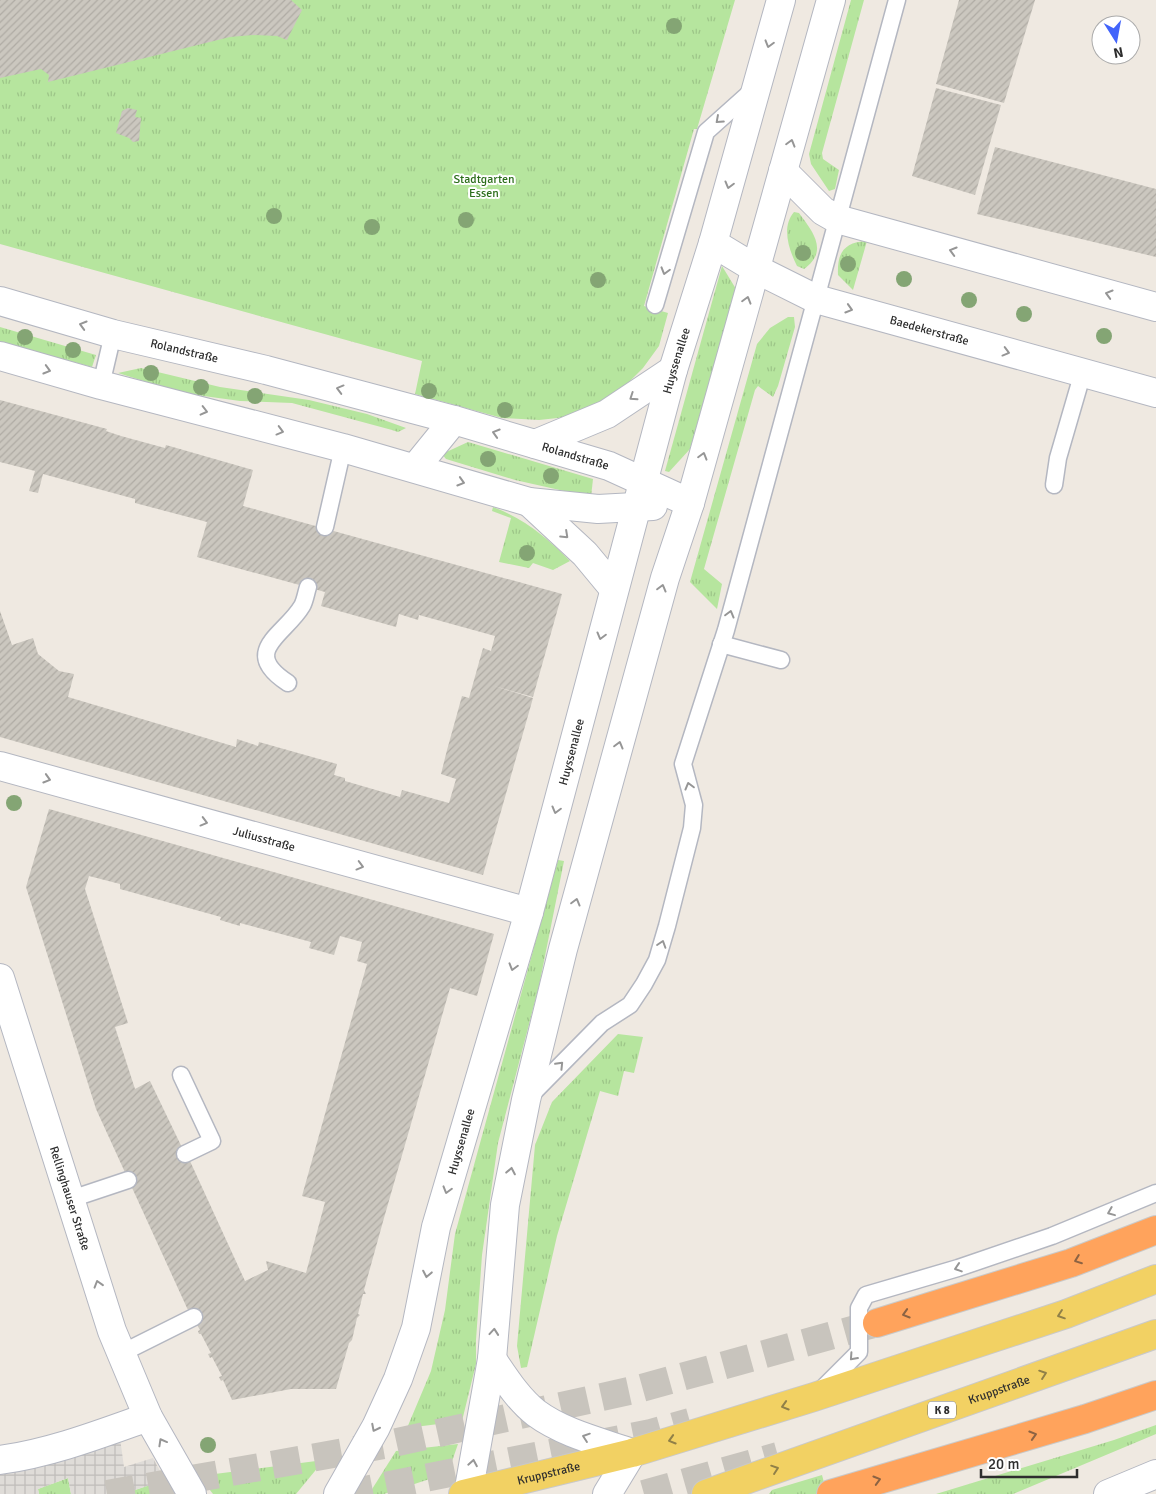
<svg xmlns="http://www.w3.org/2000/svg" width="1156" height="1494" font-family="Signika,sans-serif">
	<defs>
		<pattern id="grass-tufts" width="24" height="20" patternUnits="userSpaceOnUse" patternTransform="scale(1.25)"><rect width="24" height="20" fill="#b6e59e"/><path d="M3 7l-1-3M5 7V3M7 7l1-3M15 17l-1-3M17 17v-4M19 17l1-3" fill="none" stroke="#9dc588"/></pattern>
		<pattern id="plaza-grid" width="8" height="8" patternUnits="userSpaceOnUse" patternTransform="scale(1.25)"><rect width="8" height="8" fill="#dfdcd8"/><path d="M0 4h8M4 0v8" fill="none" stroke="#c0bdba"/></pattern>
		<pattern id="building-hatch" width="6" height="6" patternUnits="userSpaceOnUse" patternTransform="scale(1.25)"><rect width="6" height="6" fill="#cbc7bf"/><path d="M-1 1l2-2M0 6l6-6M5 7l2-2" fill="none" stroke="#afaba4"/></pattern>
	</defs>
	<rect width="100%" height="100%" fill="#efe9e1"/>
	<g fill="url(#grass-tufts)">
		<path d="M0,0h735l-38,129h-3l-50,177 24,7 -9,33 -16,22 -25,25 -42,23 -37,4 -37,-2 -87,-24 7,-33 -422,-117z"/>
		<path d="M851,0h13l-42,153 1,6 16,11 -4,19 -6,2 -18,-27 -2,-10z"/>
		<path d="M794,212l5,1c14,19 30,38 5,56l-7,-3c-8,-16 -16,-39 -3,-54z"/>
		<path d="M867,241l-14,49 -15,-15c-1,-21 5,-33 29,-34z"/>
		<path d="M722,266l14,23 -46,160 -21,23 -4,-1z"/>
		<path d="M788,317h6l1,10 -17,59 -5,11 -15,-11 -3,4 -51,179 18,15 -5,25 -27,-27 67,-238 13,-16z"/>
		<path d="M0,327l96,28 -4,12 -92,-25z"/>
		<path d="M141,368l79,19 89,13 58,14 39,14 -8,4 -6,-2 -100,-27 -52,-2 -58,-8 -64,-20z"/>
		<path d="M468,442l125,37 -2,18 -76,-17 -69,-21 -4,-5z"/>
		<path d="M493,507c30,11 55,31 77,54l-17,9 -20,-7 -4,5 -30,-6 12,-44 -19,-7z"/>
		<path d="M558,860l6,1 -25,125 -41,157 -16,112 -6,85v24l-14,57 -55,7 24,-57 14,-61 10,-76z"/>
		<path d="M618,1034l25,3 -9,36 -10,-2 -6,25 -18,-5 -43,145 -30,131 -6,1 -4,-22 18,-201 17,-43z"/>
		<path d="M1156,1425v9l-143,60h-77l178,-54z"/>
		<path d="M458,1444l-10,29 -64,21h-15l27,-43z"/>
		<path d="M324,1460l-28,34h-83l-14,-18z"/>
		<path d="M822,1475l5,19h-58l3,-4z"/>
		<path d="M68,1478l3,16h-32l-1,-5z"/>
		<path d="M165,1480l8,14h-44v-2z"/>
	</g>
	<path fill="url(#plaza-grid)" d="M120,1438l4,29 29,-9 12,22 -36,12v2h-58l-3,-16 -30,11 1,5h-39v-23z"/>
	<g fill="url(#building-hatch)" fill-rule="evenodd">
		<path d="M0,0h291l11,10 -15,30 -10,-4 -24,-1 -23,2 -182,45 1,-7 -8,-6 -41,9z"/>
		<path d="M959,0h76l-31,103 -68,-19z"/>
		<path d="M936,88l65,17 -26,90 -63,-19z"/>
		<path d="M128,108l9,2 -2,7 6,1 -2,23 -6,1 -4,-4 -13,-5 6,-22z"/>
		<path d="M995,147l161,42v68l-179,-43z"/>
		<path d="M0,400l107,29 -1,2 15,5 44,12 1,-3 87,25 -10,36 319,88 -29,103 -39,-11 39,12 -50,177 -483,-138v-126l12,34 21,-7 5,16 21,17 15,3 -6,23 168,50 1,-8 21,7 1,-4 78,22 -3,11 11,3v3l55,16 2,-7 47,13 7,-24 -15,-5 6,-24 15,-54 7,2 14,-50 8,3 4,-15 -76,-21 -1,5 -19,-6 -3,13 -75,-21 4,-14 -128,-35 10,-35 -72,-19v-4l-92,-25 -5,19 -9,-2 6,-20 -35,-9z"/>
		<path d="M49,809l445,125 -17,62 -27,-8 -66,230 -20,72 2,4h-3l-5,20 2,1 -3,3 -5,22 -3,3 -13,46h-45l-59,11 -9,-20 -2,1 -2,-4 3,-1 -10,-19 -2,1 -2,-4 3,-1 -10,-19h-2l-1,-3 2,-1 -13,-22 -91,-199 -70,-222zM89,876l31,8v5l101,28 -1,3 20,6v-3l71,19 -2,6 25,7 6,-19 22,6 -5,19 10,3 -65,232 23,6 -19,71 -40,-12 2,9 -23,11 -55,-120 -1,1 -39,-81 -15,8 -20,-62 13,-4 -43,-134z"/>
	</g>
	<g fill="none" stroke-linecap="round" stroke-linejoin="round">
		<g stroke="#c8c4bd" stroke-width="28" stroke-dasharray="28 14" stroke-linecap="butt">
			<path d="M107,1494l277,-49 254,-56 239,-66"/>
			<path d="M345,1494l306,-61 39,-11"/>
			<path d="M644,1494l134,-38"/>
		</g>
		<defs>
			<g id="lane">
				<path d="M655,305l51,-173 48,-43"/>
				<path d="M101,385l12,-51"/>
				<path d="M1054,485l4,-27 25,-86"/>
				<path d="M325,527l18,-79"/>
				<path d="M721,644l60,16"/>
				<path d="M288,683c-49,-32 -3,-48 14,-77 3,-5 4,-13 6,-19"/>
				<path d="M181,1075l31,66 -27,13"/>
				<path d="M531,1095l71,-72 28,-18 14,-21 13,-24 10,-34 25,-98 2,-23 -11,-41 43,-134 171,-630"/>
				<path d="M71,1199l57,-19"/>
				<path d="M122,1353l72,-36"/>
				<path d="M821,1390l38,-38v-44l7,-13 92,-27 94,-32 104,-43"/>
			</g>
			<g id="street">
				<path d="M783,171l40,40 14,8 319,88"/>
				<path id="s1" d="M713,243l43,26 60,30 340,94"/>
				<path id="s2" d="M0,766l529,146"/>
				<path id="s3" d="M0,978l112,353 36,86 44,77"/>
				<path d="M0,1460c51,-7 100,-26 148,-43"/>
				<path d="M607,1494l25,-41"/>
				<path d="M1108,1494l48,-20"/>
			</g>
			<g id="secondary">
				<path id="s4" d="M0,301l113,33 153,36 188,50 155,46 81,37"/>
				<path d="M0,356l101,29 242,63 186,54 69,7 55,-3"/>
				<path d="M535,444l72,-30 66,-44"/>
				<path d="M415,468l39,-48"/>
				<path d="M529,502l56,52 29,35"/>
				<path d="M492,1359c13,19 26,40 44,54 27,20 64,29 96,40"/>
				<path id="s5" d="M338,1494l38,-67 22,-48 18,-51 20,-101 93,-315 144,-542 40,-127 68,-243"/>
				<path d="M468,1494l24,-135 13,-154 21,-105 37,-151 102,-371 25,-75 141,-503"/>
			</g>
			<g id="primary">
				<path id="s6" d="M463,1494l169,-41 182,-56 252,-83 90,-35"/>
				<path id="s7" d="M706,1494l450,-160"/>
			</g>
			<g id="highway">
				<path d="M877,1323l194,-60 85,-33"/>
				<path d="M831,1494l254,-75 71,-24"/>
			</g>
		</defs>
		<use href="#lane" stroke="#b4b7c1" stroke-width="19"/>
		<use href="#street" stroke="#b4b7c1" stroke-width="30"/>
		<use href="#secondary" stroke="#b4b7c1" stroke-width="30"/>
		<use href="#primary" stroke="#c9c9c9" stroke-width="30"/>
		<use href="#highway" stroke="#c9c9c9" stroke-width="30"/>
		<use href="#lane" stroke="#fff" stroke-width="16"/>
		<use href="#street" stroke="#fff" stroke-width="28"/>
		<use href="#secondary" stroke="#fff" stroke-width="28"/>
		<use href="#primary" stroke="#f2d163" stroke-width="28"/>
		<use href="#highway" stroke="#ffa35c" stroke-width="28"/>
	</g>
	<g fill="#84a574">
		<circle cx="674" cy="26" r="8"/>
		<circle cx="274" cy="216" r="8"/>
		<circle cx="466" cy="220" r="8"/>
		<circle cx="372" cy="227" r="8"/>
		<circle cx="803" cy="253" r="8"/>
		<circle cx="848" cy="264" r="8"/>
		<circle cx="904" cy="279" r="8"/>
		<circle cx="598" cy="280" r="8"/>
		<circle cx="969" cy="300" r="8"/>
		<circle cx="1024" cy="314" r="8"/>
		<circle cx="1104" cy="336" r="8"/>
		<circle cx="25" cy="337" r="8"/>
		<circle cx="73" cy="350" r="8"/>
		<circle cx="151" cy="373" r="8"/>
		<circle cx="201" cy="387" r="8"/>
		<circle cx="429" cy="391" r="8"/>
		<circle cx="255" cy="396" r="8"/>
		<circle cx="505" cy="410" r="8"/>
		<circle cx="488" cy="459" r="8"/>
		<circle cx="551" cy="476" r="8"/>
		<circle cx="527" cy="553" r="8"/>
		<circle cx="14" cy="803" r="8"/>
		<circle cx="208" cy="1445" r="8"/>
	</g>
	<defs><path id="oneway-chevron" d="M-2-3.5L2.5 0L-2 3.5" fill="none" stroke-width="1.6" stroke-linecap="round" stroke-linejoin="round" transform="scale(1.25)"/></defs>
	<g stroke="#969696">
		<use href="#oneway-chevron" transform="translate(769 44) rotate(106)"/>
		<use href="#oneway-chevron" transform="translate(719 120) rotate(138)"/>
		<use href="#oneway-chevron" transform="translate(791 143) rotate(-74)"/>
		<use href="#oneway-chevron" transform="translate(729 185) rotate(105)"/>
		<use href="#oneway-chevron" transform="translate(953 251) rotate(-164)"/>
		<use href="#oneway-chevron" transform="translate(665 271) rotate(106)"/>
		<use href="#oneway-chevron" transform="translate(1109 294) rotate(-164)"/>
		<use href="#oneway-chevron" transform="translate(747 300) rotate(-74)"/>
		<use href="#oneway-chevron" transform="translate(849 309) rotate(17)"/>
		<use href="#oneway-chevron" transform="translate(83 325) rotate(-164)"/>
		<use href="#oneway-chevron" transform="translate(1006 352) rotate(15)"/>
		<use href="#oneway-chevron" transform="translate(47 370) rotate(16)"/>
		<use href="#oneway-chevron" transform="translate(340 389) rotate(-165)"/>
		<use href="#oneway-chevron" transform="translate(633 397) rotate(146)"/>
		<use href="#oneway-chevron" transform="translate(204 411) rotate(14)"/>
		<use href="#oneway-chevron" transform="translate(280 431) rotate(15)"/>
		<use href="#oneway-chevron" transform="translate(496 433) rotate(-163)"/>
		<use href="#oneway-chevron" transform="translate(703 456) rotate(-74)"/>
		<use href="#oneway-chevron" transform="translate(461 482) rotate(17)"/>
		<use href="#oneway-chevron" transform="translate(565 535) rotate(43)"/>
		<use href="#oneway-chevron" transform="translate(662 588) rotate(-75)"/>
		<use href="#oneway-chevron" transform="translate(730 614) rotate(-75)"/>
		<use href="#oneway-chevron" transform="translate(601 636) rotate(105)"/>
		<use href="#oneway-chevron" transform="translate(619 745) rotate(-75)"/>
		<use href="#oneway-chevron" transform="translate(47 779) rotate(17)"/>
		<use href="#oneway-chevron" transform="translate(689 786) rotate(-105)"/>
		<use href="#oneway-chevron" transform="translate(556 810) rotate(105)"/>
		<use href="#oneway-chevron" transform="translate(204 822) rotate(15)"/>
		<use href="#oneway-chevron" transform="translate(360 866) rotate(15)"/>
		<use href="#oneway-chevron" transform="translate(576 902) rotate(-75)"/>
		<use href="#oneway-chevron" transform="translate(662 944) rotate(-72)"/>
		<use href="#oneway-chevron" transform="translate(513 967) rotate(106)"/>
		<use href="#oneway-chevron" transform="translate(560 1065) rotate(-46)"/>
		<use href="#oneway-chevron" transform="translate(511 1171) rotate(-79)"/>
		<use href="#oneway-chevron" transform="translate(447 1190) rotate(106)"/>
		<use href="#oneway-chevron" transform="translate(1111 1212) rotate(158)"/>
		<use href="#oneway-chevron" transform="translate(958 1268) rotate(162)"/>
		<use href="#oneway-chevron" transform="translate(427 1274) rotate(101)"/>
		<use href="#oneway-chevron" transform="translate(98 1284) rotate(-107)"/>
		<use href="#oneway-chevron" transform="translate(494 1332) rotate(-85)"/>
		<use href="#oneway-chevron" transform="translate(853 1357) rotate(132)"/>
		<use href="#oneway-chevron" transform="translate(375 1428) rotate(117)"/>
		<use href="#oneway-chevron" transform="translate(586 1437) rotate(-161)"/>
		<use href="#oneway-chevron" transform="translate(162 1442) rotate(-119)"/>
		<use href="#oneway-chevron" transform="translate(473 1463) rotate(-80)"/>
	</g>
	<g stroke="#8c6343">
		<use href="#oneway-chevron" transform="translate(1078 1260) rotate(159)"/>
		<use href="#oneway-chevron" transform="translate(906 1314) rotate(163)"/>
		<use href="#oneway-chevron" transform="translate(1033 1435) rotate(-17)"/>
		<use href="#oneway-chevron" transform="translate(877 1480) rotate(-16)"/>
	</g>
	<g stroke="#908048">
		<use href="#oneway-chevron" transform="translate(1061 1315) rotate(161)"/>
		<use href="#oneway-chevron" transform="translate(1043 1374) rotate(-19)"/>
		<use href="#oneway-chevron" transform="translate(785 1406) rotate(163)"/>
		<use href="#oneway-chevron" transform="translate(672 1440) rotate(163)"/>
		<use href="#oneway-chevron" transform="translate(775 1469) rotate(-19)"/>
	</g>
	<g text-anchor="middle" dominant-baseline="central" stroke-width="4" stroke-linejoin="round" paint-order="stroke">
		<rect fill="#fff" stroke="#6d6d6d" stroke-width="1" x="928" y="1401.5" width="28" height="17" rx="4"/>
		<g font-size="11" font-weight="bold" fill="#2e2e2e">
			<text x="942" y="1410">K 8</text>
		</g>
		<g font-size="12" fill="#2c6e1b" stroke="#fff">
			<text x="484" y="179">Stadtgarten<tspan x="484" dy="14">Essen</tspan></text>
		</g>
		<g font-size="12" fill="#2e2e2e" stroke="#fff">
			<text stroke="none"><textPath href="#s1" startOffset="235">Baedekerstraße</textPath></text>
			<text stroke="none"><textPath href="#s4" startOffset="191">Rolandstraße</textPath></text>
			<text stroke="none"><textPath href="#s5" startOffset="1186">Huyssenallee</textPath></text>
			<text stroke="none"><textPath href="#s4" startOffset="596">Rolandstraße</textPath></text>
			<text stroke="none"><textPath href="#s5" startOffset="781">Huyssenallee</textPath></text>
			<text stroke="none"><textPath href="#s2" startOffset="274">Juliusstraße</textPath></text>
			<text stroke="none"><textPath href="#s5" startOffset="376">Huyssenallee</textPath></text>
			<text stroke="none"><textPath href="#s3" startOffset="231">Rellinghauser Straße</textPath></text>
			<text stroke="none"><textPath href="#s7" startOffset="311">Kruppstraße</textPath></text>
			<text stroke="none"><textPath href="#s6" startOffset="88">Kruppstraße</textPath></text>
		</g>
	</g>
	<g transform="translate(1116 40) rotate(169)"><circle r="24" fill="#ffffff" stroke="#ababab"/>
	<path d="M0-4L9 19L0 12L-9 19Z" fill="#4264fb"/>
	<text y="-8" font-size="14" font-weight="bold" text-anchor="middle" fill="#2e2e2e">N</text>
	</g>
	<path d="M981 1469v8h96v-8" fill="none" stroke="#2e2e2e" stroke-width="2.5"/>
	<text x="988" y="1469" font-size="15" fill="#2e2e2e" stroke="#ffffff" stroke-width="4" paint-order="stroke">20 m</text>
</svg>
